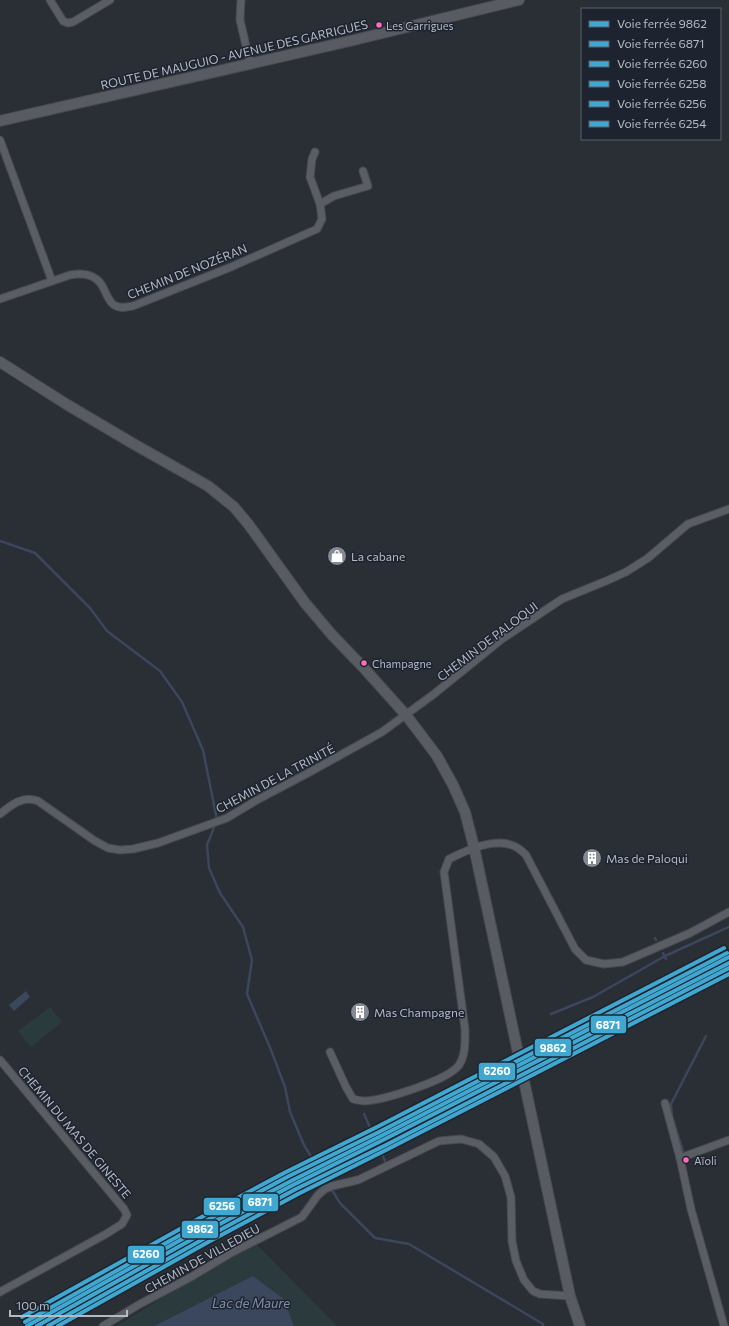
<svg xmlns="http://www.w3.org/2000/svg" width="729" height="1326" font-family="Commissioner,sans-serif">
	<rect width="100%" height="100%" fill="#2a2e35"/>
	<g fill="#2b3b3d">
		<path d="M50,1007l12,15 -31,25 -13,-16z"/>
		<path d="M254,1242l83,84h-43l-10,-27 -31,-23 -99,50h-38z"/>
	</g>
	<g fill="#3b475d">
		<path d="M26,991l4,6 -16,14 -5,-6z"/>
		<path d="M253,1276l31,23 10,27h-140z"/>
	</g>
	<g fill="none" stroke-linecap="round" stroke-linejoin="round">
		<g stroke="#3b475d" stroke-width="2.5">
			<path d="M0,541l35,12 55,55 17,23 53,40 22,31 21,48 14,70"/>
			<path d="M215,825l-8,20 2,23 11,25 23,34 9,33 -5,34 24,56 14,37 5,25 14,33 36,58 35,35 34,6 134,80v2"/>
			<path d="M655,938l1,2"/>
			<path d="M663,953l3,6"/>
			<path d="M551,1014l42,-17 72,-41 64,-29"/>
			<path d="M364,1114l21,47"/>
			<path d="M683,1151l-11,-34 -1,-13 35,-68"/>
		</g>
		<defs>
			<g id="street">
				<path d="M50,0l13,21 5,2 5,-1 37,-22"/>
				<path d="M241,0l-1,20 10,43"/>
				<path d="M0,140l52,141"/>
				<path d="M320,204l14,-8 34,-10 -5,-15"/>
				<path d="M0,299l70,-24c11,-2 24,-1 31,9 5,7 6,16 13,21 6,4 12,2 19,1l98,-39 86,-38 5,-10 -2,-15 -10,-27 2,-18 3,-7"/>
				<path d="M0,814c11,-9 23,-19 38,-13l57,40 13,7 12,2 13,-1 25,-6 69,-25 30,-18 53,-28 72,-40 52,-38 68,-55 60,-40 44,-18 20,-9 22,-14 40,-34 41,-15"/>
				<path d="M330,1052l16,35 7,12c4,1 9,2 12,2 19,-1 84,-21 94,-36 7,-10 6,-25 6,-36l-21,-157 5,-13c18,-9 47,-23 67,-12 4,2 7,5 10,8l49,94 11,11 18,4 19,-2 67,-29 39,-21"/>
				<path d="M0,1060l124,149 3,6 -5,9 -16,10 -106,58"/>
				<path d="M665,1103l15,55 11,51 33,117"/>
				<path d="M680,1158l49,-18"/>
				<path d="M103,1326l37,-22 51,-27 40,-24 71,-36 16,-22 7,-6 7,-3 26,-6 81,-39 22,-2 18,5 15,13 11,19 6,21 1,44 4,20 8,19 9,11 7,3 30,2"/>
			</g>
			<g id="secondary">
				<path d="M0,121l350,-80 169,-41"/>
				<path d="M0,362l66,42 66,39 76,43 26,21 15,18 56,78 28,33 29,30 44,49 31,41 16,29 12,27 9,35 96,449 10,30"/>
			</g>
		</defs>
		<use href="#street" stroke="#46494e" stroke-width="9"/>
		<use href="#secondary" stroke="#46494e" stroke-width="12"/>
		<use href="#street" stroke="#5a5d63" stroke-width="7"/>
		<use href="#secondary" stroke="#585b61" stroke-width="10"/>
		<defs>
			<path id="rail-1" d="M27,1326l175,-98 89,-47 90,-45 348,-179"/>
			<path id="rail-2" d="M37,1326l168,-94 88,-47 90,-45 346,-177"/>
			<path id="rail-3" d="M25,1322l175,-98 89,-48 90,-44 348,-179"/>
			<path id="rail-4" d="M48,1326l159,-89 89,-48 90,-44 343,-177"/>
			<path id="rail-5" d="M22,1317l176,-98 88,-47 91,-45 347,-179"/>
			<path id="rail-6" d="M58,1326l152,-85 88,-47 90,-45 341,-175"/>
		</defs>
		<use href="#rail-1" stroke="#1e242f" stroke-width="7"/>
		<use href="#rail-2" stroke="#1e242f" stroke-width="7"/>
		<use href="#rail-3" stroke="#1e242f" stroke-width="7"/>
		<use href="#rail-4" stroke="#1e242f" stroke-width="7"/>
		<use href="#rail-5" stroke="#1e242f" stroke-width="7"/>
		<use href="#rail-6" stroke="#1e242f" stroke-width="7"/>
		<use href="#rail-1" stroke="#40a8d0" stroke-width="4"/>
		<use href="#rail-2" stroke="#40a8d0" stroke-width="4"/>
		<use href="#rail-3" stroke="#40a8d0" stroke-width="4"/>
		<use href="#rail-4" stroke="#40a8d0" stroke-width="4"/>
		<use href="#rail-5" stroke="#40a8d0" stroke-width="4"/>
		<use href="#rail-6" stroke="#40a8d0" stroke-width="4"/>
	</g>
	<defs>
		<symbol id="shop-disc" viewBox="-11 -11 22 22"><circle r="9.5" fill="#848993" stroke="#1e242f"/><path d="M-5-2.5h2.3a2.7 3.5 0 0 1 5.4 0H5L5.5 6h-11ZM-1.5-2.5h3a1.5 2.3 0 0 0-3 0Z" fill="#fff"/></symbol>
		<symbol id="building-disc" viewBox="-11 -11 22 22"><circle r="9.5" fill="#848993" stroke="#1e242f"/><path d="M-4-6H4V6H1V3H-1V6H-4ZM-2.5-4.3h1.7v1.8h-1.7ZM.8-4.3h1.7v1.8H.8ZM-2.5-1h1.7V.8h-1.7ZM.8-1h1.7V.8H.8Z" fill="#fff"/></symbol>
	</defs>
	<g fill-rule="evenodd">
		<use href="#shop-disc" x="326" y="545" width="22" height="22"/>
		<use href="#building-disc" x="581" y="847" width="22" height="22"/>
		<use href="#building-disc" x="349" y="1001" width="22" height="22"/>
	</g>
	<g fill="#fb6dba" stroke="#1e242f" stroke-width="1.5">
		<circle cx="379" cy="25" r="3.5"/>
		<circle cx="364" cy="663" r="3.5"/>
		<circle cx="686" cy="1160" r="3.5"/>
	</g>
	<g text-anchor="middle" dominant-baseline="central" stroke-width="3" stroke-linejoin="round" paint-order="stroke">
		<g font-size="11" fill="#b4bac5" stroke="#1e242f" text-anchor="start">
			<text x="386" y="25">Les Garrigues</text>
			<text x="372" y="663">Champagne</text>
			<text x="694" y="1160">Aïoli</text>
		</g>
		<g font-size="12" fill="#b4bac5" stroke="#1e242f">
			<text transform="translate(234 54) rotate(-13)">ROUTE DE MAUGUIO - AVENUE DES GARRIGUES</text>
			<text transform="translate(187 271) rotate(-22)">CHEMIN DE NOZÉRAN</text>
			<text transform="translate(487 641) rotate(-37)">CHEMIN DE PALOQUI</text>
			<text transform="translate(275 778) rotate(-28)">CHEMIN DE LA TRINITÉ</text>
			<text transform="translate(75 1132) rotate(50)">CHEMIN DU MAS DE GINESTE</text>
			<text transform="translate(202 1258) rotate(-29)">CHEMIN DE VILLEDIEU</text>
		</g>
		<g font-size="12" fill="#b4bac5" stroke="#1e242f" text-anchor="start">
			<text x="351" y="556">La cabane</text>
			<text x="606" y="858">Mas de Paloqui</text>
			<text x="374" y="1012">Mas Champagne</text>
		</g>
		<g font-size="13" font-style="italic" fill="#7f8faa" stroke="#1e242f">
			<text x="251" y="1303">Lac de Maure</text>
		</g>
	</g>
	<g stroke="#1e242f" stroke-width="1.5">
		<rect x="590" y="1015" width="37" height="19" rx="4" fill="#40a8d0"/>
		<rect x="534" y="1038" width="38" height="19" rx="4" fill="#40a8d0"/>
		<rect x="478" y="1062" width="38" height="19" rx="4" fill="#40a8d0"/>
		<rect x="242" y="1193" width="37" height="19" rx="4" fill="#40a8d0"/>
		<rect x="203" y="1197" width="38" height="19" rx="4" fill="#40a8d0"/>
		<rect x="181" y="1220" width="38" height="19" rx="4" fill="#40a8d0"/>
		<rect x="127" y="1245" width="38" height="19" rx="4" fill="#40a8d0"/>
	</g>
	<g font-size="11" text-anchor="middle" font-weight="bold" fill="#fff">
		<text x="608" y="1029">6871</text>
		<text x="553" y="1052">9862</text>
		<text x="497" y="1075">6260</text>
		<text x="260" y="1206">6871</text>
		<text x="222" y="1210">6256</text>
		<text x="200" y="1233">9862</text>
		<text x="146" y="1258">6260</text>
	</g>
	<rect x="581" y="8" width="140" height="132" fill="#1e242f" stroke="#5a606b"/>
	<rect x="589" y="21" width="20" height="6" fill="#40a8d0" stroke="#5a606b"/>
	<text x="617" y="28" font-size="12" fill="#b4bac5">Voie ferrée 9862</text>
	<rect x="589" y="41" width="20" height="6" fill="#40a8d0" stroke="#5a606b"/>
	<text x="617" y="48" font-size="12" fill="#b4bac5">Voie ferrée 6871</text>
	<rect x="589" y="61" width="20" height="6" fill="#40a8d0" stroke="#5a606b"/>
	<text x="617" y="68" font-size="12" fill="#b4bac5">Voie ferrée 6260</text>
	<rect x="589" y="81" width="20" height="6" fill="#40a8d0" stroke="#5a606b"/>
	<text x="617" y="88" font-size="12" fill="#b4bac5">Voie ferrée 6258</text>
	<rect x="589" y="101" width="20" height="6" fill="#40a8d0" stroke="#5a606b"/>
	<text x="617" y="108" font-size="12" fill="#b4bac5">Voie ferrée 6256</text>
	<rect x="589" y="121" width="20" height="6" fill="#40a8d0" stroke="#5a606b"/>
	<text x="617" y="128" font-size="12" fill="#b4bac5">Voie ferrée 6254</text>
	<path d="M10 1310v6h117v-6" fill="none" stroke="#b4bac5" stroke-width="2"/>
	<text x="16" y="1310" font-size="12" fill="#b4bac5" stroke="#1e242f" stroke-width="3" paint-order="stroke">100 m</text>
</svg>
